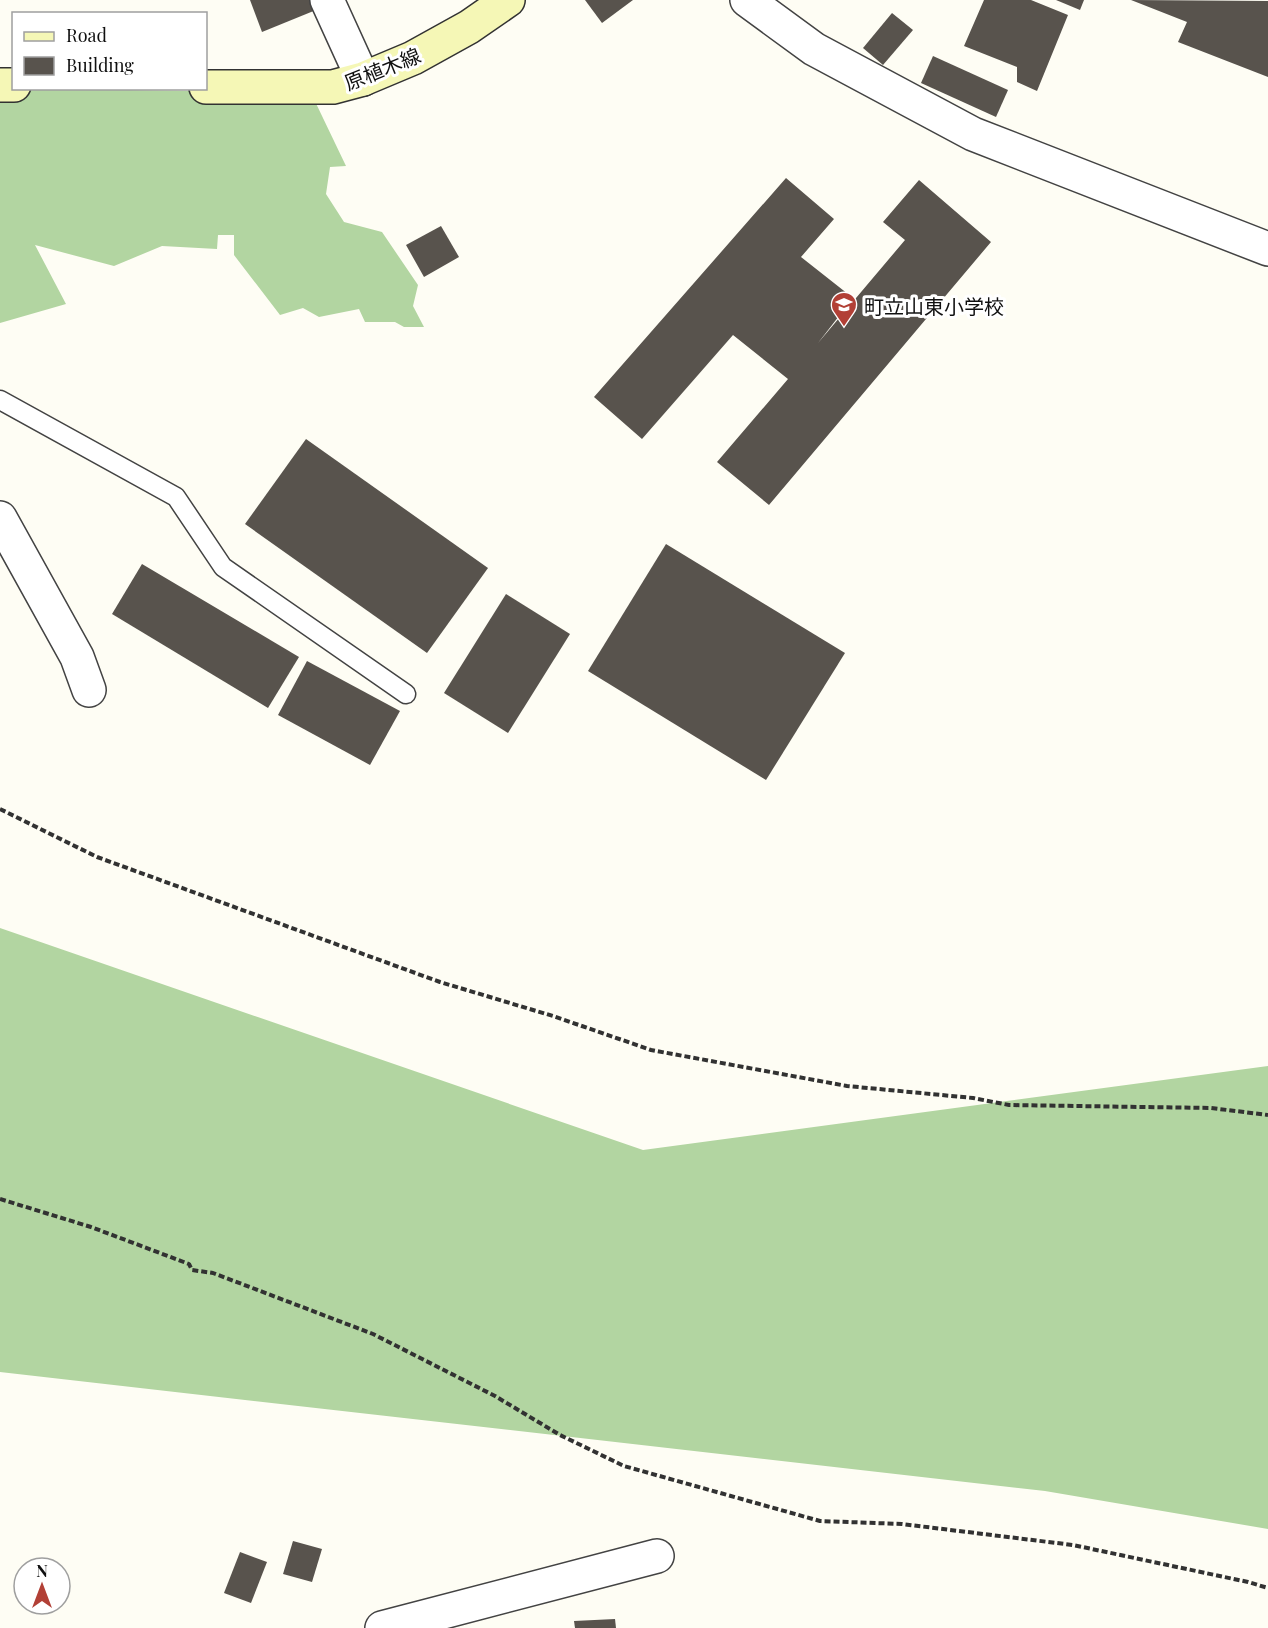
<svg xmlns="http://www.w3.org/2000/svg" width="1268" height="1628" font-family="'Playfair Display','Noto Sans JP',serif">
	<rect width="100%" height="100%" fill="#fefdf4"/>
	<g fill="#b2d5a1">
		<path d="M0,88l311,5 35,73 -16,1 -4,27 18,28 38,10 36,53 -5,21 11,21h-20l-9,-5h-30l-6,-13 -40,8 -16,-9 -23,7 -46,-60v-20h-16l-1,14 -55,-3 -48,20 -79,-21 31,59 -66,19z"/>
		<path d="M0,928l643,222 625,-84v463l-223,-38 -1045,-119z"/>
	</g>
	<g fill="#58534d">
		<path d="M250,0h61l5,10 -54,22z"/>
		<path d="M585,0h48l-31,23z"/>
		<path d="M984,0h47l37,15 -31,76 -20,-9v-15l-53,-21z"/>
		<path d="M1056,0h28l-4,10z"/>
		<path d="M1131,0l137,1v76l-90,-35 9,-20z"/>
		<path d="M892,13l21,17 -30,35 -20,-17z"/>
		<path d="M933,56l75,34 -12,27 -75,-34z"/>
		<path d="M786,178l48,41 -33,38 52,41 -35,45 87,-103 -22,-18 36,-42 72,62 -222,263 -52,-43 71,-83 -55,-44 -91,104 -48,-42z"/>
		<path d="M441,226l18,31 -35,20 -18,-32z"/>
		<path d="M306,439l182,129 -61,85 -182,-129z"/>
		<path d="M666,544l179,109 -79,127 -178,-109z"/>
		<path d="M142,564l157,93 -31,51 -156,-94z"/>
		<path d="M506,594l64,40 -62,99 -64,-40z"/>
		<path d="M307,661l93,50 -30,54 -92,-50z"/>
		<path d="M293,1541l29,8 -10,33 -29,-8z"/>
		<path d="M240,1552l27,10 -16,41 -27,-10z"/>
		<path d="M615,1619l1,9h-41l-1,-7z"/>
	</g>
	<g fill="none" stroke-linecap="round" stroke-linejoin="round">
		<defs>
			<path id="service" d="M0,400l176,97 47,70 183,127"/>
			<g id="minor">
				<path d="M327,0l36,79"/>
				<path d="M747,0l67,49 159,85 295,115"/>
				<path d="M0,518l77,139 12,33"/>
				<path d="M382,1628l275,-72"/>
			</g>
			<g id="secondary">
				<path d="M0,85h14"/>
				<path d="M206,87h127l30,-8 50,-21 56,-31 39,-27"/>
			</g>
		</defs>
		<use href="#service" stroke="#434343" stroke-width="21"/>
		<use href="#minor" stroke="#434343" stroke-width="36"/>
		<use href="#secondary" stroke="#323232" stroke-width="36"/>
		<g stroke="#323232" stroke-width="4" stroke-dasharray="6 3" stroke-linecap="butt">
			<path d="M0,809l97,48 343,125 113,34 98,34 196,36 126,12 36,7 202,3 57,7"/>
			<path d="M0,1199l91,28 98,37 3,6 21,3 160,61 122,62 65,39 64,31 196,55 82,3 171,21 175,37 20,6"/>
		</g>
		<use href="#service" stroke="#fff" stroke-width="18"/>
		<use href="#minor" stroke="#fff" stroke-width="33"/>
		<use href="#secondary" stroke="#f5f7b6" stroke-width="33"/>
	</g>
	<defs>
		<symbol id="school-pin" viewBox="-11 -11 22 30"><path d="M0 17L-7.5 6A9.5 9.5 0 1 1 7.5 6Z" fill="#b24036" stroke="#fff"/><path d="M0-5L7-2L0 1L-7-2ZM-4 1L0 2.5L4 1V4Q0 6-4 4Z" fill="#fff"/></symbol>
	</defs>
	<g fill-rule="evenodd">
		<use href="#school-pin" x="829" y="290" width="30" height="40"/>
	</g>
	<g text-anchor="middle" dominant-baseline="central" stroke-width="6" stroke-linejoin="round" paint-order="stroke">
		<g font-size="20" fill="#101010" stroke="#fff">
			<text transform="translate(382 68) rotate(-22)">原植木線</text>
		</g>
		<g font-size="20" fill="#101010" stroke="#fff" text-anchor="start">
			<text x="864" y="305">町立山東小学校</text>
		</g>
	</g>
	<rect x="12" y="12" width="195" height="78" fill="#ffffff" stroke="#9f9f9f" stroke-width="1.5"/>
	<rect x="24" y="32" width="30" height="9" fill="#f5f7b6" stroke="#9f9f9f" stroke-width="1.5"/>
	<text x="66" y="42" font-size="18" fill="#101010">Road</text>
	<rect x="24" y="57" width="30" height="18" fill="#58534d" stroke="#9f9f9f" stroke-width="1.5"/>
	<text x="66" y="72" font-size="18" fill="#101010">Building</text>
	<g transform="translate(42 1586)"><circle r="28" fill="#ffffff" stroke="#9f9f9f" stroke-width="1.5"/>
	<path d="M0-4.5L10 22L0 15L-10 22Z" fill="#b24036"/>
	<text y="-9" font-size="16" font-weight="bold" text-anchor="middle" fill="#101010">N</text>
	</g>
</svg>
